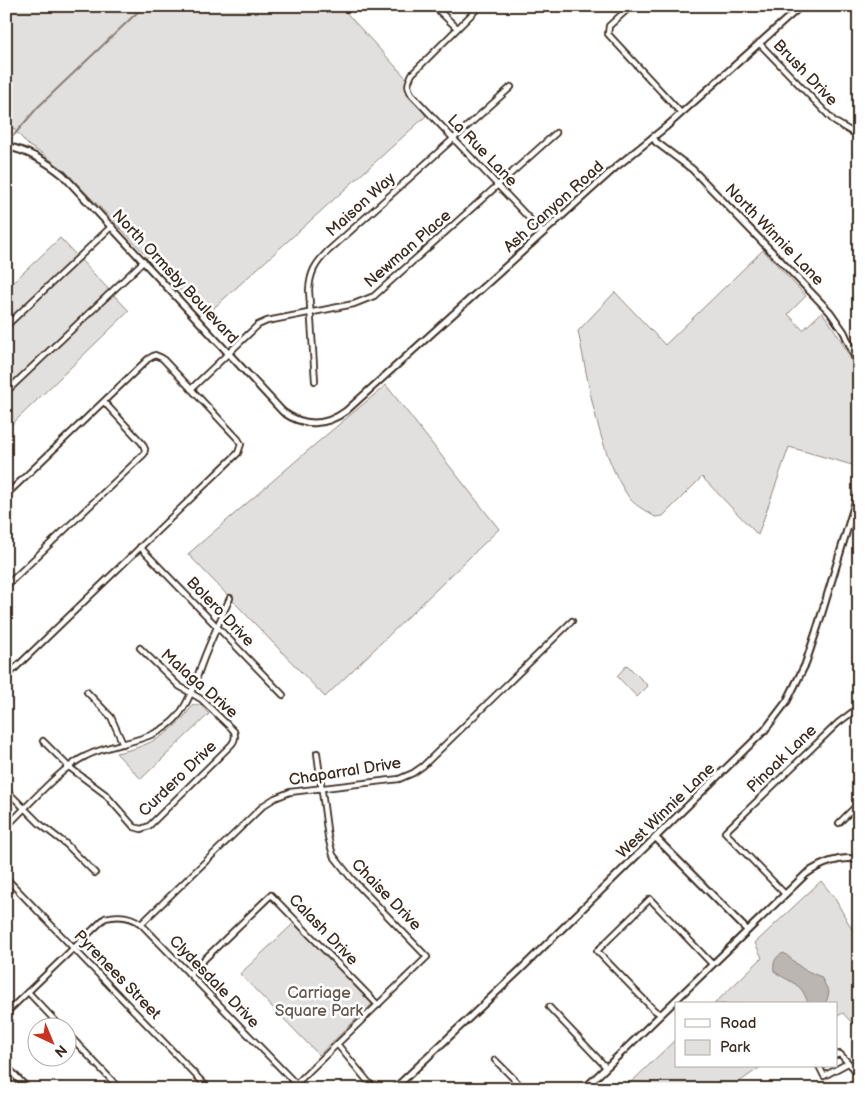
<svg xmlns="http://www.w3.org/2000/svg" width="865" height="1095" font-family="'Balsamiq Sans',sans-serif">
	<rect width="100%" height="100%" fill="#fff"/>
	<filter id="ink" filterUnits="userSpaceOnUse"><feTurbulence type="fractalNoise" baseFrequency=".02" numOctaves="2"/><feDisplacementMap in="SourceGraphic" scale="10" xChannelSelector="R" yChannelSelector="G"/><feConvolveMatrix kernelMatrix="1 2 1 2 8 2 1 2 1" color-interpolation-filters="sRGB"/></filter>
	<g filter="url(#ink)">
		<g fill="#e2e0de" stroke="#8e857e">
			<path d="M6,6h334l68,74 4,15 14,21 -221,200 -140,-145 -22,-17 -14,-8 -23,-26z"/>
			<path d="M60,238l69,73 -123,119v-141z"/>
			<path d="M763,250l43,46 -18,18 15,16 19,-18c16,22 31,45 37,73v72l-3,9 -67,-19 -31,88 -56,-58 -39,39 -8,1c-7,-5 -19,-11 -25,-18 -32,-45 -41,-115 -52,-168l37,-39 50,53z"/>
			<path d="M386,385l113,144 -174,168 -137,-143 124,-107z"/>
			<path d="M627,665l21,21 -11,11 -20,-21z"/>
			<path d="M194,704l3,2 3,-2 9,10 -68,65 -25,-26c23,-4 47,-14 63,-31 6,-5 10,-13 15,-18z"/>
			<path d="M821,881l13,16 25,45v89l-16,-18 -7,4v-13h-122l48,-46 -7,-15z"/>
			<path d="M294,923l78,81 -53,51 -79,-81z"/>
			<path d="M676,1039v27h86l-33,23h-105z"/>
		</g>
		<path fill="#bcb6b3" stroke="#887e77" d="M784,953l19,16 18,8 8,15 -2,8 -3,4h-15c-3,-5 -4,-10 -8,-15 -7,-8 -19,-11 -27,-18 -1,-9 1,-15 10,-18z"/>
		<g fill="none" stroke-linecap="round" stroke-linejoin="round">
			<path stroke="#887e77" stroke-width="2" d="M14,135l24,-28 106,-101"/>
			<defs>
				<g id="minor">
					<path d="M434,6l23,22"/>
					<path d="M480,6l-68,68c-4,9 -6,12 0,21l131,138"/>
					<path d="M631,6l-22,20 -1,8 73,79"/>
					<path d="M759,43l76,79 17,10 7,2"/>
					<path d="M6,326l106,-100"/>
					<path d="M315,381l-6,-91c1,-17 6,-26 18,-38l184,-165"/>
					<path d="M191,389l67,-64 9,-4 87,-17 20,-8 182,-163"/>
					<path d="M6,392l138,-131"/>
					<path d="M6,495l142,-136 7,-4 7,3 76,81 3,5 -3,9 -232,224"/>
					<path d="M140,547l143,148"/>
					<path d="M6,586l138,-132 1,-5 -3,-6 -38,-41"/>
					<path d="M87,692l24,25 12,27"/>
					<path d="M43,741l26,26 36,27 29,33 7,2 8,-3 82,-81c4,-4 5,-8 3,-14l-33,-32 -22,-13 -39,-38"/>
					<path d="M6,790l34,34 26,20 29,29"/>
					<path d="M839,823l20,-20"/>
					<path d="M6,827c22,-21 54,-59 80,-71 30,-15 68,-13 91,-39 13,-15 20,-41 27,-59 8,-20 17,-40 26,-60"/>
					<path d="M6,878l203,211"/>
					<path d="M785,894l-60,-62 113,-109 21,-16"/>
					<path d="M141,924l123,-119 11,-7 15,-6 109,-13 14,-6 10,-7 149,-145"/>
					<path d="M189,974l82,-79 107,110"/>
					<path d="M28,992l34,36"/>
					<path d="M549,1007l57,60"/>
					<path d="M6,1013l99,-95c13,-3 25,-3 36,6l155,160 131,-127 -76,-79 -18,-23 -5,-18 -11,-84"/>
					<path d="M660,1014l-6,-4 -57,-59 53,-52 62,65"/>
					<path d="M68,1034l52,55"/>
					<path d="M337,1044l37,45"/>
					<path d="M836,1055l4,-1 19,20"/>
					<path d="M495,1060l29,29"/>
					<path d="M819,1066l5,10 24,-13"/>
				</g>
				<g id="tertiary">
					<path d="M653,137l3,5 36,27 138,143 14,20 15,34"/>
					<path d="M6,146c22,5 40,15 57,29l220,237c21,15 43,14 63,-1l270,-244 51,-41 134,-120"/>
					<path d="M656,838l91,92"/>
					<path d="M6,1066l22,23"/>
					<path d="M394,1089l127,-120 244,-239 22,-29 18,-36 13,-39 41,-136"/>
					<path d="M584,1089l222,-215c14,-10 35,-19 53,-14"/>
				</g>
			</defs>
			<use href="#minor" stroke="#3b2a1e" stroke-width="8"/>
			<use href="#tertiary" stroke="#3b2a1e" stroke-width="9"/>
			<use href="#minor" stroke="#fff" stroke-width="4.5"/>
			<use href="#tertiary" stroke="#fff" stroke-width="5"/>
		</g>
	</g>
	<g text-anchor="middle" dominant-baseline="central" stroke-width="5" stroke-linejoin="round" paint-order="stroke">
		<g font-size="16" fill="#3b2a1e" stroke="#fff">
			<text transform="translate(805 73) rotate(46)">Brush Drive</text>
			<text transform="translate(482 151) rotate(46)">La Rue Lane</text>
			<text transform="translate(361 205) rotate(-42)">Maison Way</text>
			<text transform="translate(554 207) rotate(-42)">Ash Canyon Road</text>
			<text transform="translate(774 235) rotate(46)">North Winnie Lane</text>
			<text transform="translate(408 249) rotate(-41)">Newman Place</text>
			<text transform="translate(175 277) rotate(47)">North Ormsby Boulevard</text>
			<text transform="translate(220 612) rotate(46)">Bolero Drive</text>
			<text transform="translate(199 684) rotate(41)">Malaga Drive</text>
			<text transform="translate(782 759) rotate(-44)">Pinoak Lane</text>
			<text transform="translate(345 772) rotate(-9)">Chaparral Drive</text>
			<text transform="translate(178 779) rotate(-44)">Curdero Drive</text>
			<text transform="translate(666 811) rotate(-44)">West Winnie Lane</text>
			<text transform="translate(386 895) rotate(46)">Chaise Drive</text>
			<text transform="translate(323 930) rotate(46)">Calash Drive</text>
			<text transform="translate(117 975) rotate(46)">Pyrenees Street</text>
			<text transform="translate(214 982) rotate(46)">Clydesdale Drive</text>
		</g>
		<g font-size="16" fill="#65584e" stroke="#fff">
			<text x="319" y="993">Carriage<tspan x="319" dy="18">Square Park</tspan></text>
		</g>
	</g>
	<rect width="865" height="1095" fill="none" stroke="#fff" stroke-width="25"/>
	<rect x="12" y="12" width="840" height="1070" fill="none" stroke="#3b2a1e" stroke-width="2" filter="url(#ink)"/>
	<rect x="675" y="1002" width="162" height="65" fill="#ffffff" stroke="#b1aaa5"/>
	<rect x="685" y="1019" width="25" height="8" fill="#ffffff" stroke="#b1aaa5"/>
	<text x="720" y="1028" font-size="15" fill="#3b2a1e">Road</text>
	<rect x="685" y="1040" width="25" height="15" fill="#e2e0de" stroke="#b1aaa5"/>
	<text x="720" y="1052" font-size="15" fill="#3b2a1e">Park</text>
	<g transform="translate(52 1042) rotate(136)"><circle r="24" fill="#ffffff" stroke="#b1aaa5"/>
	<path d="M0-4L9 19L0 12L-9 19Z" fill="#c8321e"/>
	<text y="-8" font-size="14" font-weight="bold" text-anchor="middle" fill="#3b2a1e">N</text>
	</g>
</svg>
